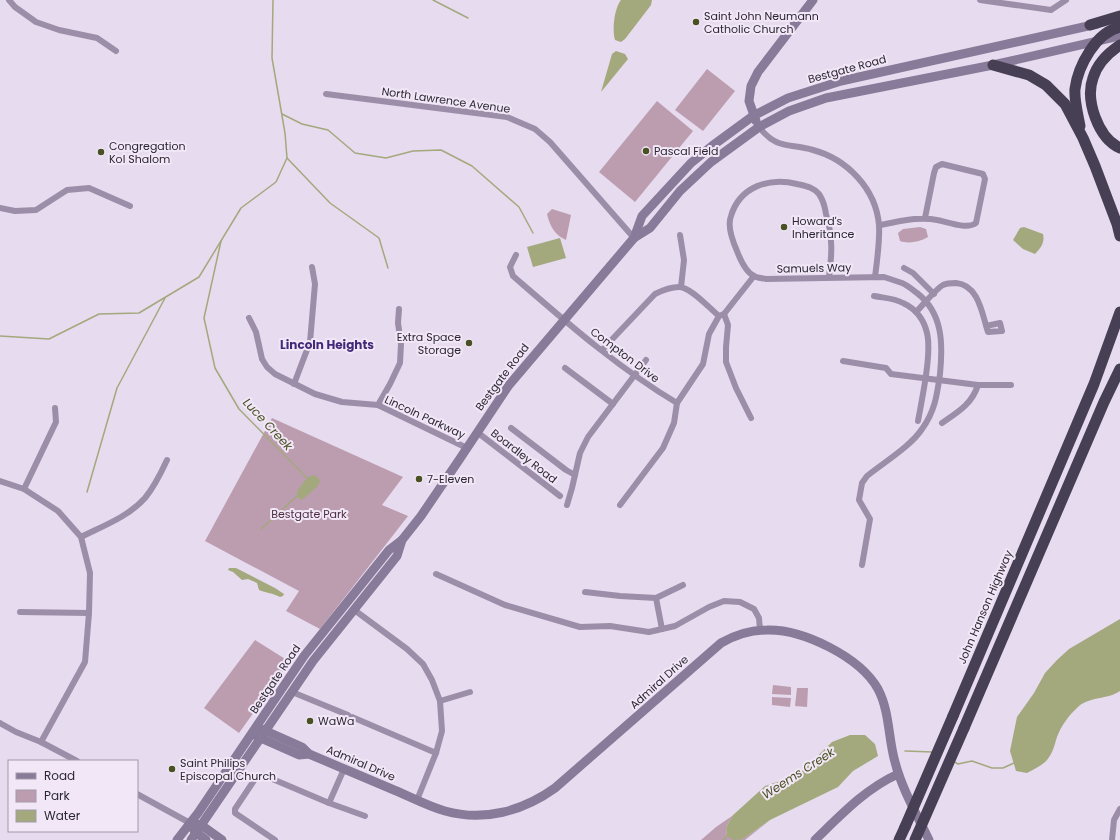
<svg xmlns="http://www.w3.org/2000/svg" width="1120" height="840" font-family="Poppins,sans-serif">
	<rect width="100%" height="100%" fill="#e7dbef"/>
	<g fill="#bc9daf">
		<path d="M707,69l28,22 -32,40 -28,-21z"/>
		<path d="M657,101l36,30 -58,71 -36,-30z"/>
		<path d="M552,209l19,6 -5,25c-11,-5 -16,-13 -19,-26z"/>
		<path d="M920,227l6,2 2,8c-8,5 -20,7 -28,4l-2,-8 5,-4z"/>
		<path d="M272,418l131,59 -21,28 26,11 -88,113 -34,-18 13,-20 -94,-50z"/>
		<path d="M255,640l35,22 -51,71 -35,-25z"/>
		<path d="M773,685l18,2v8l-19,-1z"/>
		<path d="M797,688h11l-1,19 -12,-1z"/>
		<path d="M772,697l19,1 -1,9 -18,-2z"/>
		<path d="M732,816l-6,12 1,8 16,3 27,-19 -25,20h-44l15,-13z"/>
	</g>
	<g fill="#a3a87d">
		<path d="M621,0h31l-1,5 -3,4 -23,30 -4,3 -6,-2c-3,-10 -1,-31 6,-40z"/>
		<path d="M616,51l9,3 3,5 -27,33 11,-38z"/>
		<path d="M1024,227l19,7c2,8 -2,14 -8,20l-12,-5 -10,-9 7,-12z"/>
		<path d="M560,238l6,20 -33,9 -6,-20z"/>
		<path d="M313,475l4,2 3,3 -2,6 -15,13 -2,1 -4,-4v-5l10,-13z"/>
		<path d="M229,568h7l39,20 9,6 -1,2 -3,1c-7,-4 -14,-4 -21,-7l-2,-7 -9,-4 -6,1 -9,-8 -5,-2z"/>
		<path d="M1120,619v72c-13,9 -30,5 -42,16 -9,8 -17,19 -21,30 -3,9 -4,16 -10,23 -4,5 -13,9 -20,13l-11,-2 -6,-20 7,-34 17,-24 11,-20 12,-13 12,-11z"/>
		<path d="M850,735h15l10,9 3,12 -25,15 -15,16 -68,33 -27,19 -9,1 -7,-4 -1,-8 6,-12 33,-30 33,-11 34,-33z"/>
	</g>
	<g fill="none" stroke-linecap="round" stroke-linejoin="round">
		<g stroke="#a3a87d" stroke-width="1.5">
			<path d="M433,0l35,18"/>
			<path d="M282,114l20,10 26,6 27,23 31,5 27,-7 28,-1 31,16 47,41 14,26"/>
			<path d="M287,158l43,45 49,35 9,30"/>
			<path d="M221,241l-17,77 11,50 24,41 68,69"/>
			<path d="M0,336l49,3 50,-25 40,-1 60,-36 42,-69 35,-26 11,-24 -2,-25 -13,-75 1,-58"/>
			<path d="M87,492l30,-104 48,-90"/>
			<path d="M261,529l36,-33"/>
			<path d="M905,751l28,1"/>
			<path d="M953,761l5,3 14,-3 20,7h11l11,-5"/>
			<path d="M723,840l4,-4"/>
		</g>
		<g stroke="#9c8ea8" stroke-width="6">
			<path d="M9,0l6,7 21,15 23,8 38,8 19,13"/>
			<path d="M980,0l71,10 15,-10"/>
			<path d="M326,94l181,23 28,12 15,13 84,96"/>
			<path d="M759,127c18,23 29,16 54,23 34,9 63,39 66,75 1,17 -2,35 -4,52"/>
			<path d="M0,208l15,3 21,-1 31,-20 22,-2 41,18"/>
			<path d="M879,225c19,-3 39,-9 58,-5 11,2 30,10 39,3l9,-44 -2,-5 -41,-10 -6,3 -2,6 -9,45"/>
			<path d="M680,235l4,25 -3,27"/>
			<path d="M516,255l-6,12 3,9c52,45 105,92 164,127"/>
			<path d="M904,268l9,5 21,21"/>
			<path d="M829,277c3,-23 4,-40 -3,-63 -1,-7 -3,-14 -7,-20 -6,-7 -13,-8 -22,-10 -27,-7 -57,2 -66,32 -4,10 2,26 6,35 3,8 9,21 17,25 3,2 8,2 12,3l118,-2c6,2 12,4 18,6 5,2 11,7 15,10 26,20 26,51 23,81 -3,21 -5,37 -18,55 -11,17 -39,34 -55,47l-5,7 -3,17 11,19 -8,46"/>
			<path d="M874,296c10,2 20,2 29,7 13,6 21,17 24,30 5,20 -5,66 -9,88"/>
			<path d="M916,312c7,-7 20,-23 27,-27 4,-2 9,-2 13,-2 23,2 26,31 32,49l14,-1 -2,-8 -14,3"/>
			<path d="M724,314l4,11 -2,22v15l10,26 15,30"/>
			<path d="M249,318l7,14 6,27 5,8 8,7 40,20 27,8 36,3 89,43"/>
			<path d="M602,350l53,-56c8,-4 15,-7 24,-7 12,0 31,22 40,29"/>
			<path d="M843,361l43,7 5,6 87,11h33"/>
			<path d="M565,368l48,36"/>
			<path d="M294,384l16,-42 5,-58 -3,-17"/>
			<path d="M378,405l12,-21 10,-21 1,-19 -3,-21 1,-14"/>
			<path d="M942,423c16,-11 30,-19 36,-38"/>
			<path d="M511,428l55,42 9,5"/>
			<path d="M477,432l83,64"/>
			<path d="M0,481l24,8 34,22 23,26 9,36 -1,40 -4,49 -44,80"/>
			<path d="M24,489l32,-67 -1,-14"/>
			<path d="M567,505l5,-17 8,-35 8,-16 58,-77"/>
			<path d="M620,505l43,-57 11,-25 3,-20 26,-39 6,-30 10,-18 5,-2 30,-38"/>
			<path d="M81,537c22,-11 47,-20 64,-39 9,-11 16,-25 22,-38"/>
			<path d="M436,574l69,31 75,22 30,-1 39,6 26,-6 34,-19 15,-6 16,1 14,7 5,9 1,12"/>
			<path d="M585,592l35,4 36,2 27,-13"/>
			<path d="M656,598l6,31"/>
			<path d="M353,609l54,40 16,15 9,16 8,21 2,30 -6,22 -19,47"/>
			<path d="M20,612l69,1"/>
			<path d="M292,692l56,23"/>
			<path d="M440,701l30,-9"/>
			<path d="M352,717l84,36"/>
			<path d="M0,723l16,9 25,10 36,19"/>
			<path d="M137,794l53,29"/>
			<path d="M329,803l15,-34"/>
			<path d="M275,840l-40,-27v-4l22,-33 6,-1 66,28 36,13"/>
			<path d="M1112,840l2,-20 6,-11"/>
		</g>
		<g stroke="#887a99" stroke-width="9">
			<path d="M756,121l-7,-20 2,-15 7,-14 55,-72"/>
			<path d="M634,238l16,-10 30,-37 31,-29 48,-35 30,-16 37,-13 167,-33 127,-29"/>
			<path d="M257,727l45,20 7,7c28,12 57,24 85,36 17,7 33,16 51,21 39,11 78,0 110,-23l166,-145c14,-8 29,-13 46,-13 36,-1 93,27 111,59 12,23 10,49 17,73 7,27 22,53 34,78"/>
			<path d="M256,736l43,19 10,-1"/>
			<path d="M195,824l6,1 21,15"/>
			<path d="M192,827l3,5 11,8"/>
			<path d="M177,840l21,-27 106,-157 85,-106 13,-10 19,-24 38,-56 50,-75 125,-147 8,-22 49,-53 21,-17 41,-30 35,-18 53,-17 256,-57"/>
			<path d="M191,840l122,-179 84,-105 5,-16"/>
			<path d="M815,840c26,-25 50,-51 83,-66"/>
		</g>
		<g stroke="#473f53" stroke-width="11">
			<path d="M1090,25l30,-9"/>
			<path d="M1120,45c-12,8 -23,19 -27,33 -8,22 5,60 27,70"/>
			<path d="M993,65l36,10 17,10 19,19 18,34 12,28 22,58 3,12"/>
			<path d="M1080,126c-2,-11 -6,-26 -5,-37 3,-23 21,-57 45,-62"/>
			<path d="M953,716l141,-332 26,-72"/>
			<path d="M964,728l140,-326 16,-33"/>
			<path d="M899,840l6,-13"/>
		</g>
		<g stroke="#473f53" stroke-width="11">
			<path d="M905,827l48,-111"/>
			<path d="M915,840l49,-112"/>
		</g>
	</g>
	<g fill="#495022" stroke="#f1e7f7" stroke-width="1.5">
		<circle cx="696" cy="22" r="4"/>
		<circle cx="646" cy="151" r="4"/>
		<circle cx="101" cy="152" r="4"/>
		<circle cx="784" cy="227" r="4"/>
		<circle cx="469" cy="343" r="4"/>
		<circle cx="419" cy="479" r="4"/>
		<circle cx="310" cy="721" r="4"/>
		<circle cx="172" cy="769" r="4"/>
	</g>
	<g text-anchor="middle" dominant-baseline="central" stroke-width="4" stroke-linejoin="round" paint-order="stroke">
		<g font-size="11" fill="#2c2733" stroke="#f1e7f7" text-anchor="start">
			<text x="704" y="16">Saint John Neumann<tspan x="704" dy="13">Catholic Church</tspan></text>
			<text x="109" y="146">Congregation<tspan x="109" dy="13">Kol Shalom</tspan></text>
			<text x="654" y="151">Pascal Field</text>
			<text x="792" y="221">Howard's<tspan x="792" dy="13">Inheritance</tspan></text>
			<text x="461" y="337" text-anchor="end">Extra Space<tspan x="461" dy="13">Storage</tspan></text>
			<text x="427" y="479">7-Eleven</text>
			<text x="318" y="721">WaWa</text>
			<text x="180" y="763">Saint Philips<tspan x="180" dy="13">Episcopal Church</tspan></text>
		</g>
		<g font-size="11" fill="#2c2733" stroke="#f1e7f7">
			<text transform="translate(847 69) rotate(-15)">Bestgate Road</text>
			<text transform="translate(446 100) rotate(8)">North Lawrence Avenue</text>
			<text transform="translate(814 268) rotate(-1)">Samuels Way</text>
			<text transform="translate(625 355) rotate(37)">Compton Drive</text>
			<text transform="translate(502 377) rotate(-53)">Bestgate Road</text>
			<text transform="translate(425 417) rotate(25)">Lincoln Parkway</text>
			<text transform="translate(524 456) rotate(38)">Boardley Road</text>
			<text transform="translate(985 607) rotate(-67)">John Hanson Highway</text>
			<text transform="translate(275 679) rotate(-56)">Bestgate Road</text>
			<text transform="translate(659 682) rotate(-42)">Admiral Drive</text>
			<text transform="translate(361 763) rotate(23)">Admiral Drive</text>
		</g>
		<g font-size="11" fill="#4e2e40" stroke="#f1e7f7">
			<text x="309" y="514">Bestgate Park</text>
		</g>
		<g font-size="12" font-weight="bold" fill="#432979" stroke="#f1e7f7">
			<text x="327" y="344">Lincoln Heights</text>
		</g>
		<g font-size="12" font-style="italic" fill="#495022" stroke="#f1e7f7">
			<text transform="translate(268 424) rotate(47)">Luce Creek</text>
			<text transform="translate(798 773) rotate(-33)">Weems Creek</text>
		</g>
	</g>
	<rect x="8" y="760" width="130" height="72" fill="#f1e7f7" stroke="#a29aa9"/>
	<rect x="16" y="773" width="20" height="6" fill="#887a99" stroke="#a29aa9"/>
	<text x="44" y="780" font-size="12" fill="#2c2733">Road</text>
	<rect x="16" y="790" width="20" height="12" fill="#bc9daf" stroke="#a29aa9"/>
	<text x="44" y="800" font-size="12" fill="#2c2733">Park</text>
	<rect x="16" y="810" width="20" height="12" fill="#a3a87d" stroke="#a29aa9"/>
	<text x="44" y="820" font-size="12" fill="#2c2733">Water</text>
</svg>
